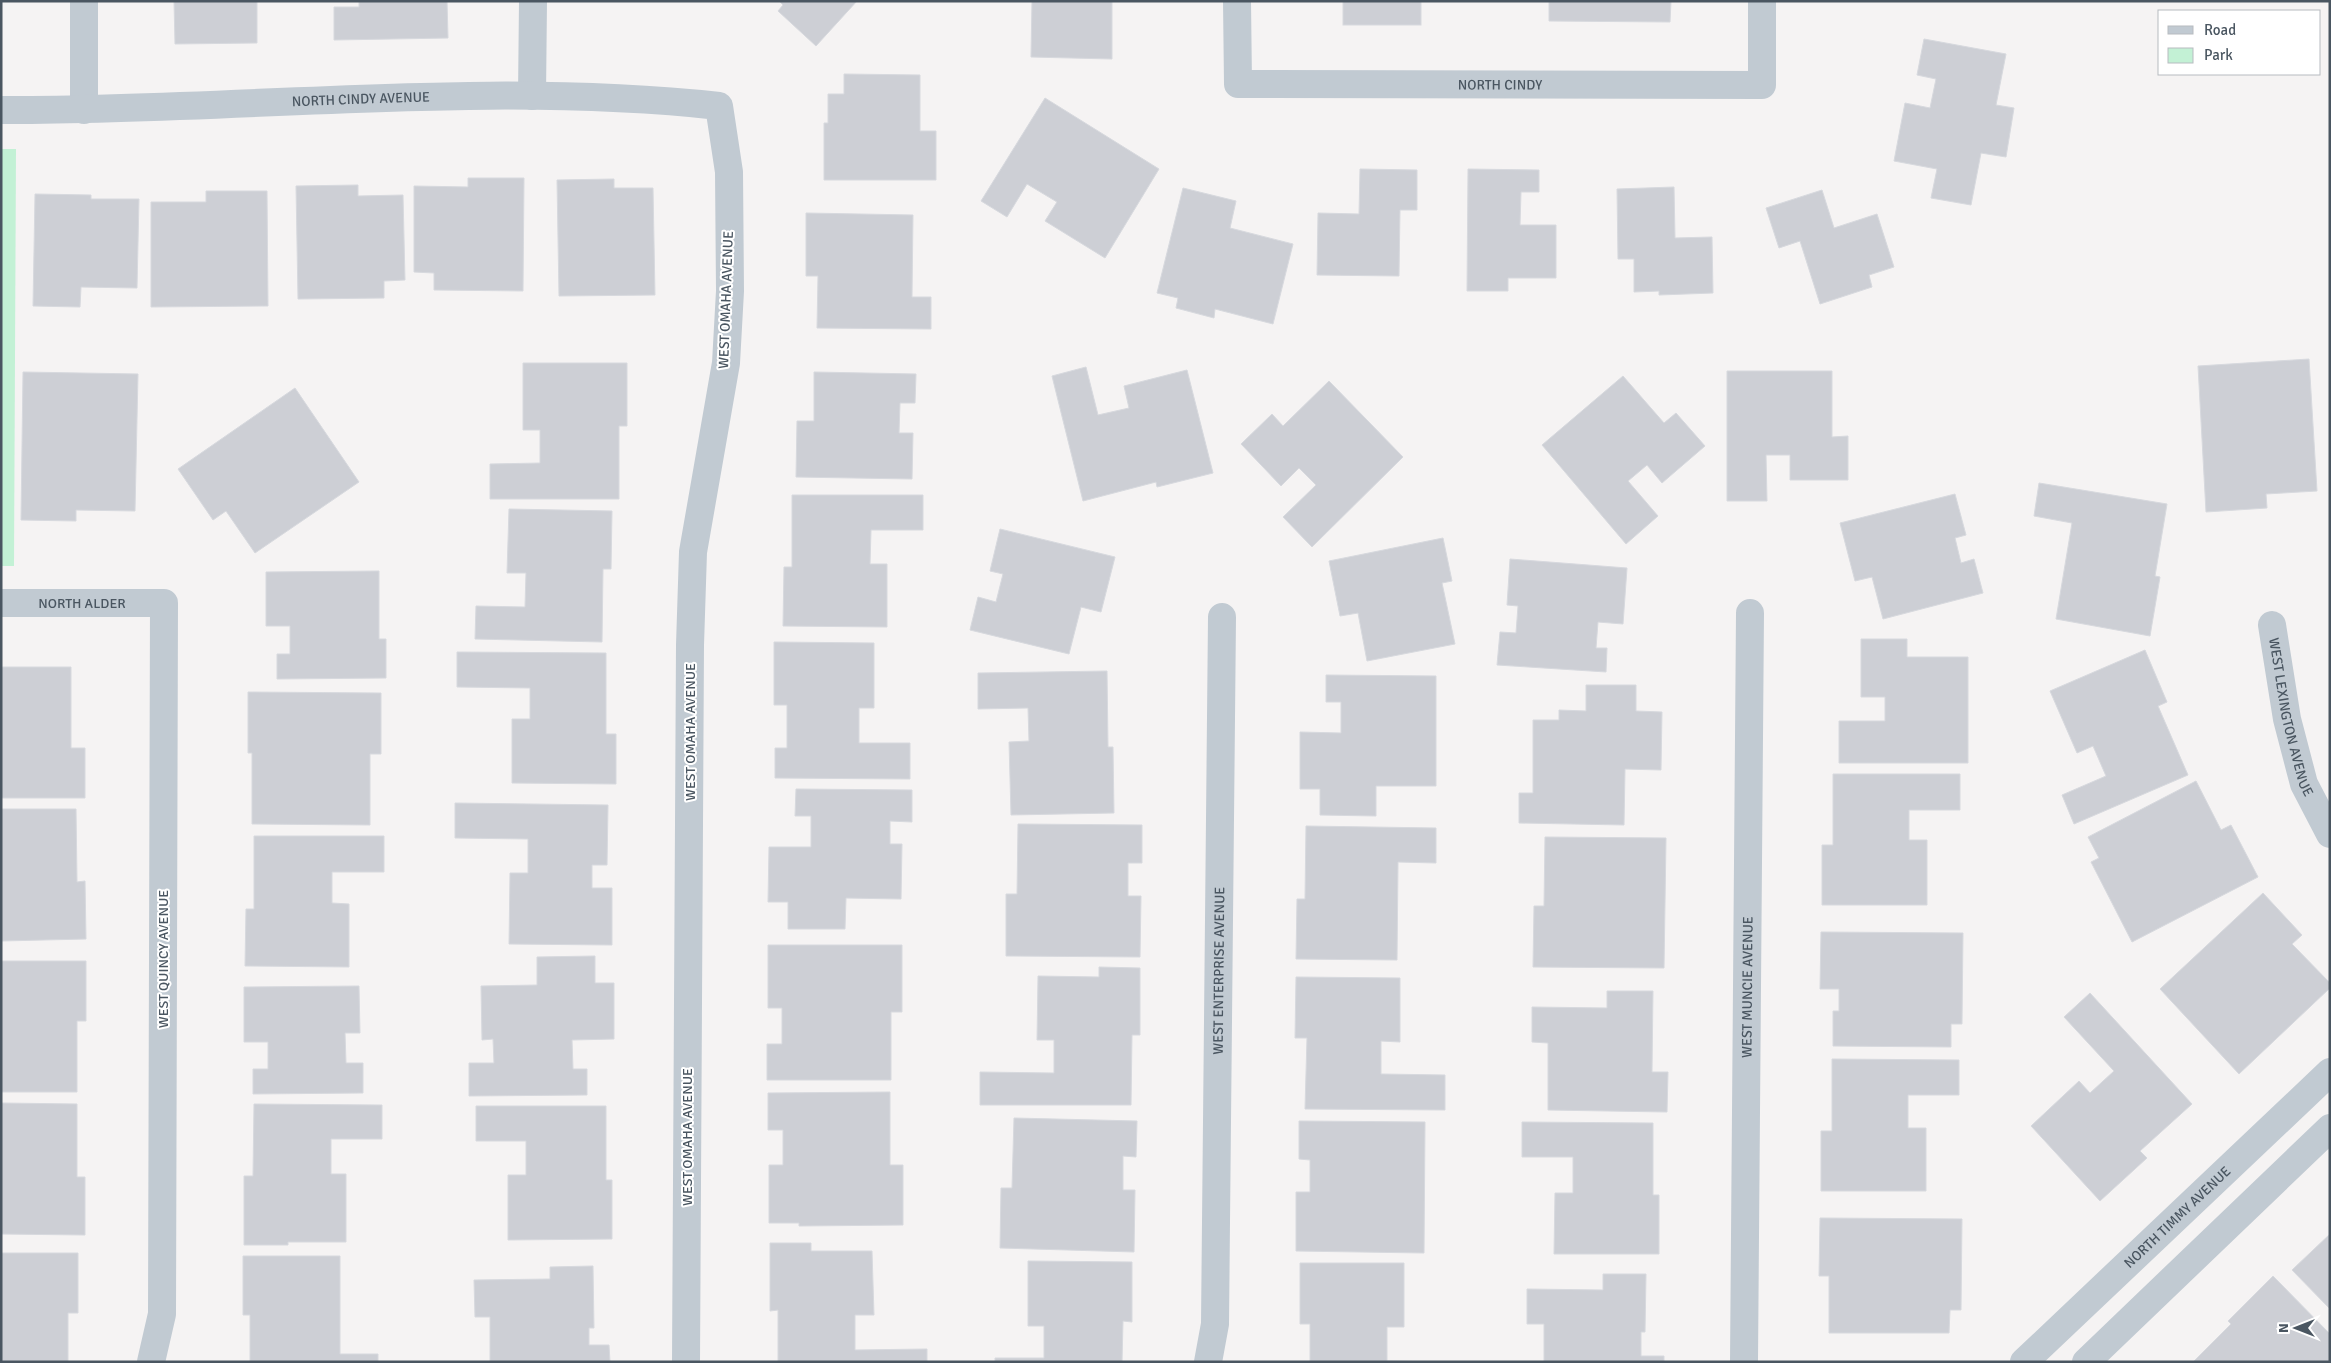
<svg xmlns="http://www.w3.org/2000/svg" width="2331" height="1363" font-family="Signika,sans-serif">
	<rect width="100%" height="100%" fill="#f5f3f3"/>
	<path fill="#c3f1d5" d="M1,149h15l-2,417h-13z"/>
	<g fill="#cdcfd5" stroke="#d7d9de">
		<path d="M174,1h83v42l-82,1z"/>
		<path d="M359,1h88l1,37 -114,2v-33h25z"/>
		<path d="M779,1h78l-41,45 -38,-35 5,-6z"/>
		<path d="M1032,1h80v58l-81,-2z"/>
		<rect x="1343" y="1" width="78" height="24"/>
		<path d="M1549,1h122l-1,21 -121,-1z"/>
		<path d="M1924,39l82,15 -10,51 18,3 -8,49 -25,-4 -10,52 -40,-7 6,-29 -43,-8 11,-58 25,5 6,-29 -19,-4z"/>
		<path d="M844,74l76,1v56h16v49h-112v-57h4v-29h16z"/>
		<path d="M1045,98l114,71 -54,89 -60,-37 12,-19 -30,-18 -20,33 -26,-16z"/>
		<path d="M1360,169l57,1v40h-17l-1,66 -82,-1 1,-62 41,1z"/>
		<path d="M1468,169l71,1v22h-18l-1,33h36v53h-48v13h-41z"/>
		<path d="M468,178h56l-1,113 -89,-1v-17l-20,-1v-86l54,1z"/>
		<path d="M614,179v9h39l2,107 -96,1 -2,-116z"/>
		<path d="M358,185v11l45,-1 2,85 -21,1v17l-86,1 -2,-113z"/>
		<path d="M1674,187l1,51 37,-1 1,56 -54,2v-4l-25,1v-33h-16l-1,-70z"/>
		<path d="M1183,188l53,13 -6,27 63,16 -20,80 -58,-15 -1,9 -38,-10 2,-10 -21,-5z"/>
		<path d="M1822,190l12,38 43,-14 17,53 -25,8 3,12 -52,17 -20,-63 -21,7 -13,-40z"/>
		<path d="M206,191h61l1,115 -117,1v-105h55z"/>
		<path d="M35,194l56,1v4h48l-2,89 -56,-1 -1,20 -47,-1z"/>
		<path d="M806,213l107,2 -1,82h19v32l-114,-1 1,-52h-12z"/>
		<path d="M2309,359l8,132 -51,3 1,14 -61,4 -8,-146z"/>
		<path d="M523,363h104v63h-8v73h-129v-35l50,-1v-33h-17z"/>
		<path d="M1086,367l12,48 31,-7 -5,-22 63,-16 26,103 -56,14 -1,-5 -73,19 -31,-125z"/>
		<path d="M1727,371h105v66l16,-1v44h-58v-25h-24l1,46h-40z"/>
		<path d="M23,372l115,2 -3,137 -59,-1v11l-55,-1z"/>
		<path d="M814,372l102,2 -1,29h-15l-1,30h14l-1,46 -116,-2 1,-56h17z"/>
		<path d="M1623,376l41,47 12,-10 29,33 -43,37 -15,-18 -19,16 30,35 -32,28 -84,-99z"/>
		<path d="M1329,381l74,76 -91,90 -29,-30 33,-32 -17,-17 -18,18 -40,-42 31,-30 11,12z"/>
		<path d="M295,388l64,94 -104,71 -29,-42 -13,9 -35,-51z"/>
		<path d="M2039,483l128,21 -12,72 5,1 -10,59 -94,-17 16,-96 -38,-7z"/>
		<path d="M1955,494l11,41 -11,3 6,25 13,-4 9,34 -100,26 -11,-42 -17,4 -15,-58z"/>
		<path d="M792,495h131v35h-52l-1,34h17v63l-104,-1 1,-59h8z"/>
		<path d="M509,509l103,2 -1,58h-8l-1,73 -127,-3 1,-33 49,1 1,-34h-19z"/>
		<path d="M1000,529l115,28 -14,55 -20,-5 -12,47 -99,-24 8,-33 18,5 7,-28 -13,-3z"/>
		<path d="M1443,538l9,43 -10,2 13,61 -88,17 -9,-48 -18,3 -11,-55z"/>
		<path d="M1510,559l117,9 -4,56 -25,-2 -2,26h11l-1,24 -109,-7 3,-33 16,1 2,-27 -11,-1z"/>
		<path d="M379,571v68h7v39l-109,1v-25h13v-28h-24v-54z"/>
		<path d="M1861,639h46v18h61v106h-129v-42h46v-24h-24z"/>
		<path d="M774,642l100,1v65h-15v35h51v36l-135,-1v-30h12v-43h-13z"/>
		<path d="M2145,650l22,52 -9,4 30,69 -114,49 -12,-29 44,-19 -13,-30 -16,7 -27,-62z"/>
		<path d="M457,652l149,1v81h10v50l-104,-1v-64h18v-31l-73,-1z"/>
		<path d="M1,667h70v81h14v50h-84z"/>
		<path d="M1107,671l1,76h5l1,66 -103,2 -2,-73 20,-1 -1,-33 -50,1v-36z"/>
		<path d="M1326,675l110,1v110h-60v30l-56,-1v-26h-20v-57l41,1v-31h-15z"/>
		<path d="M1586,685h50v26l26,1 -1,58 -36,-1 -1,56 -105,-2v-30h14v-73h26v-10l27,1z"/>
		<path d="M248,692l133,1v61h-11v71l-118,-1v-71h-4z"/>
		<path d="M1833,774h127v36h-51v30h18v65h-105v-60h11z"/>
		<path d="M2196,781l25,49 10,-5 27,52 -126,65 -41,-80 8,-4 -11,-21z"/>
		<path d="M796,789l116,1v32l-22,-1v23h12l-1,55 -55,-1 -1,31h-57v-27h-20l1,-55h42v-31h-16z"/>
		<path d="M455,803l153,2 -1,60h-15v23h20v57l-103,-1 1,-71h18v-34l-73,-1z"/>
		<path d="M1,809h75l1,73 8,-1 1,58 -85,2z"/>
		<path d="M1018,824l124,1v38h-14v33h13l-1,61 -134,-1v-62h11z"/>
		<path d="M1306,826l130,2v35l-38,-1 -1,98 -101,-1 1,-60h8z"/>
		<path d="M254,836h130v36h-52v31l17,1v63l-104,-1 1,-57h8z"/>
		<path d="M1545,837l121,1 -2,130 -131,-1 1,-61h10z"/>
		<path d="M2263,893l39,42 -10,9 38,39v5l-91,86 -79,-85z"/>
		<path d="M1821,932l142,1 -1,91h-11v23l-118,-1v-35h6v-22h-19z"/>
		<path d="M768,945h134v67h-11v68h-124v-36h15v-36h-14z"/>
		<path d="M595,956v27h19v56l-42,1 1,29h14v26l-118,1v-33h25l-1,-24 -11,1 -1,-54 56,-1v-28z"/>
		<path d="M1,961h85v60h-9v71h-76z"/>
		<path d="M1099,967l41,1v67h-8l-1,70h-151v-33l74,1v-33h-17l1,-64 61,1z"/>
		<path d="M1296,977l104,1v64l-19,-1v33l64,1v35l-140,-1 2,-71h-12z"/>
		<path d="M359,986l1,47h-15l1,30h17v30l-110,1v-25h15v-27h-24v-55z"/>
		<path d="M1607,991h46l-1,81h16l-1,40 -119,-2v-67l-16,-1v-35l75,1z"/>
		<path d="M2090,993l102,111 -52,47 7,7 -47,43 -69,-75 48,-45 11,12 24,-22 -50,-54z"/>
		<path d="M1832,1059l127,1v35h-51v33h18v63h-105v-60h11z"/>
		<path d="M890,1092v73h13v60l-104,1v-3h-30v-58h14v-35h-15v-37z"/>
		<path d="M1,1103l76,1v73h8v58l-84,-1z"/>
		<path d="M254,1104l128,1v34h-51v35h15v68h-58v3h-44v-69h9z"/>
		<path d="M476,1106h130v74h6v59l-104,1v-65h18v-34h-50z"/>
		<path d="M1014,1118l123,3 -1,36 -13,-1v34h12l-1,62 -134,-4 1,-60h11z"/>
		<path d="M1299,1121l126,1 -1,131 -128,-2v-59h14v-32l-11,-1z"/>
		<path d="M1522,1122l131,1v72h6v59h-105l1,-61h18v-36h-51z"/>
		<path d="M1820,1218l142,1 -1,91h-11l-1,23h-120v-57h-10z"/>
		<path d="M2330,1234v75l-38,-39z"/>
		<path d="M770,1243h41v8h61l2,64h-19v35l72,-1v13h-149v-52l-8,1z"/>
		<path d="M1,1253h77v60h-10v49h-67z"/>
		<path d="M243,1256h97v98h38v8h-128v-47h-7z"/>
		<path d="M1028,1261l104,1v60l-9,-1 -1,41h-127v-4h49v-32h-16z"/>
		<path d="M1300,1263h104v64h-17v34l50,1h-127v-38h-10z"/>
		<path d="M593,1266l1,62h-5v17h20l1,17h-120v-45h-15l-1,-37 76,-1v-12z"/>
		<path d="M1603,1274h43l-1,58h-4v24h23v6h-120v-38h-17v-35l76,1z"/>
		<path d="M2273,1276l57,58v28h-137l38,-38 -3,-3z"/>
	</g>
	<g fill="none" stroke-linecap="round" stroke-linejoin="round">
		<g stroke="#c1cad2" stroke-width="28">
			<path d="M84,1v109"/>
			<path id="s1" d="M1237,1l1,83 524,1v-84"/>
			<path d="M532,96l1,-95"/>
			<path id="s2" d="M1,110c239,1 479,-30 718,-4l10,66 1,119 -4,72 -33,189 -3,93 -4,717"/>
			<path id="s3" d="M1,603h163l-2,711 -11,48"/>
			<path id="s4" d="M2272,625l15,94 17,65 26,50"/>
			<path id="s5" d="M1208,1362l7,-38 7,-707"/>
			<path id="s6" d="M1744,1362l6,-749"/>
			<path id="s7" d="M2024,1362l306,-290"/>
			<path d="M2086,1362l244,-234"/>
		</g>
	</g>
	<g text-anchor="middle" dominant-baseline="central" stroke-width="4" stroke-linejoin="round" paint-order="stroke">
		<g font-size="14" fill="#4a5661" stroke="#fff">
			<text stroke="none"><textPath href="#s1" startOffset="345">NORTH CINDY</textPath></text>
			<text stroke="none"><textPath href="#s2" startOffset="360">NORTH CINDY AVENUE</textPath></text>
			<text transform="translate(726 300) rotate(-88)">WEST OMAHA AVENUE</text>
			<text stroke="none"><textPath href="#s3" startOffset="81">NORTH ALDER</textPath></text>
			<text stroke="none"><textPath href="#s4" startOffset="94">WEST LEXINGTON AVENUE</textPath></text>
			<text transform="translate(690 732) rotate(-90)">WEST OMAHA AVENUE</text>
			<text transform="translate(163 959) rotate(-90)">WEST QUINCY AVENUE</text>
			<text stroke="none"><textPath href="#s5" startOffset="392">WEST ENTERPRISE AVENUE</textPath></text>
			<text stroke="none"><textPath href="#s6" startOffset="375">WEST MUNCIE AVENUE</textPath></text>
			<text transform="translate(687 1137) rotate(-90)">WEST OMAHA AVENUE</text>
			<text stroke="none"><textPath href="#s7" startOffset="211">NORTH TIMMY AVENUE</textPath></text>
		</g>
	</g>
	<rect width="2331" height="1363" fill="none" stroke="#4a5661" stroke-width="5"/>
	<rect x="2158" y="10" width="162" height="65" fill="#ffffff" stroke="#b7bbc0"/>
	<rect x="2168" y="26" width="25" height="8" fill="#c1cad2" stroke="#b7bbc0"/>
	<text x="2204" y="35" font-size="15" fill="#4a5661">Road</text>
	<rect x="2168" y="48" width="25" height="15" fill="#c3f1d5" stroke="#b7bbc0"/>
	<text x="2204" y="60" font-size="15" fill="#4a5661">Park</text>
	<g transform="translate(2296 1328) rotate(270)" stroke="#ffffff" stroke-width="4" paint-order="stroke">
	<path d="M0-4L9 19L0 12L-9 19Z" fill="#4a5661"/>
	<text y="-8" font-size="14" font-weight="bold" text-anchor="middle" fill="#4a5661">N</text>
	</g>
</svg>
